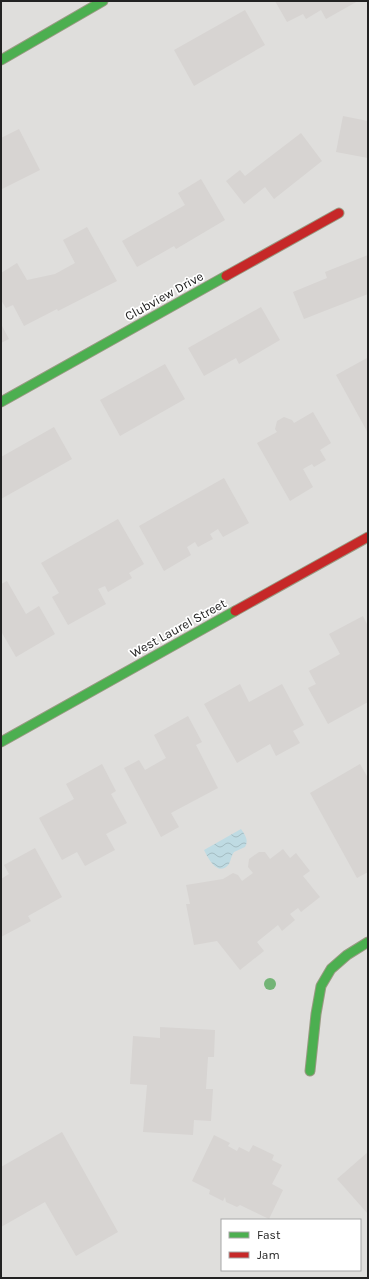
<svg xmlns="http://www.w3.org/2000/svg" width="369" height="1279" font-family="Karla,sans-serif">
	<defs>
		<pattern id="water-waves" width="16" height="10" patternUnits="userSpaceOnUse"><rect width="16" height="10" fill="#bfdbe3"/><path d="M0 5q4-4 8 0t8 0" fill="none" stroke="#a4bcc2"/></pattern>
	</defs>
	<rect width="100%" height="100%" fill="#f0eeeb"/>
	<path fill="#dfdedc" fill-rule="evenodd" d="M1,1h367v1277h-367zM222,1220h138v50h-138z"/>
	<path fill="url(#water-waves)" d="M241,829c4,6 8,11 4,18l-11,5c-3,4 -3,8 -5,12 -11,14 -21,-6 -25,-14z"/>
	<g fill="#d7d4d2">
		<path d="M275,1h83l-32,18 -5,-9 -15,9 -3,-5 -16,8z"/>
		<path d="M245,10l20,35 -71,41 -20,-36z"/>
		<path d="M343,116l25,5v37l-32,-6z"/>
		<path d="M19,129l21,41 -38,19 -1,-51z"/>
		<path d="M301,133l21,28 -48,38 -9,-12 -21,17 -18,-23 14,-11 5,6z"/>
		<path d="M201,179l24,41 -49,29 -2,-3 -37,21 -15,-26 63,-36 -7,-12z"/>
		<path d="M87,227l30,54 -59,30 -1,-2 -33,17 -11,-21 -7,3 -5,-8v-27l16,-10 10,17 28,-6 20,-11 -12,-23z"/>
		<path d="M368,255v39l-64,25 -11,-27 34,-14 -2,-6z"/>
		<path d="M261,307l19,33 -41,24 -3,-6 -32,18 -16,-28z"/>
		<path d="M1,324l8,15 -8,4z"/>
		<path d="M367,358l1,2v73l-32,-58z"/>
		<path d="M165,364l20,35 -65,37 -20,-36z"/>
		<path d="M313,412l18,31 -11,7 6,10 -12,7 -2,-3 -9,5 10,18 -23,14 -33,-58 20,-11 -2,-3 2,-8 7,-4 8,3 2,3z"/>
		<path d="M54,427l18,32 -71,40v-42z"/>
		<path d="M224,478l25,45 -26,14 -5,-8 -8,5 3,5 -15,8 -3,-5 -8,5 4,8 -27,16 -25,-45z"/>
		<path d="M118,519l26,45 -15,9 3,5 -24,14 -3,-6 -7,3 8,15 -38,21 -16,-28 7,-4 -18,-30z"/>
		<path d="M7,581l19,33 13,-8 16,28 -39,23 -14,-24 -1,1v-50z"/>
		<path d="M363,616l5,10v76l-40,22 -20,-36 8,-4 -7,-13 31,-17 -11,-20z"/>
		<path d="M240,684l9,18 33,-18 22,41 -11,6 7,12 -24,13 -6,-12 -33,19 -33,-59z"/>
		<path d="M188,716l14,26 -6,3 22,43 -47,25 8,14 -18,10 -37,-69 15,-8 6,10 21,-12 -12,-23z"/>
		<path d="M102,764l14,27 -5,3 16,29 -21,11 9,16 -30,16 -8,-14 -15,8 -23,-42 35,-19 -8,-15z"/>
		<path d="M360,764l8,14v94l-11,6 -47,-85z"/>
		<path d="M35,848l27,49 -34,19 3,5 -30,16v-58l8,-5 -5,-9z"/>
		<path d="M283,849l7,9 6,-5 14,18 -7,5 17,21 -19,15 -3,-4 -8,6 5,6 -13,11 -4,-6 -21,17 7,9 -24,19 -23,-29 -23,4 -8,-41h4l-4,-19 37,-6 10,-6 5,2 4,6 11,-8 -5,-6 1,-8 10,-7h6l5,7z"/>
		<path d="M160,1027l55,3 -1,27h-6l-2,32h7l-2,32 -17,-1 -1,15 -50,-3 4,-47 -17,-1 3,-48 27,2z"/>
		<path d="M62,1132l56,100 -42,24 -31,-54 -44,25v-60z"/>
		<path d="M214,1135l16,8 -2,3 9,5 2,-4 10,5 4,-7 21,10 -2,5 10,5 -10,19 11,6 -14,29 -29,-14 -3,2 -11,-5 -1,-5 -2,4 -14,-7 1,-4 -18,-9z"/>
		<path d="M368,1152v62l-31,-35z"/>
	</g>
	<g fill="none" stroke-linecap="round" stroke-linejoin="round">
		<defs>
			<g id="fast">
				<path d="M1,60l102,-59"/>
				<path d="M1,402l225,-126"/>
				<path d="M1,742l234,-131"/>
				<path d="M310,1071l6,-57 5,-28 10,-17 16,-14 21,-13"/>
			</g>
			<g id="jam">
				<path d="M226,276l113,-63"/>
				<path d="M235,611l133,-74"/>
			</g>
		</defs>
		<use href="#fast" stroke="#999a82" stroke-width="11"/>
		<use href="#jam" stroke="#999a82" stroke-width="11"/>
		<use href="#fast" stroke="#4caf50" stroke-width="9"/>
		<use href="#jam" stroke="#c62828" stroke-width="9"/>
	</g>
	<circle fill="#73b476" cx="270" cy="984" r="6"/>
	<g text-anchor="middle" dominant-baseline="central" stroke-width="3.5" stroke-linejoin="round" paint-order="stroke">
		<g font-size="13" fill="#222" stroke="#fff">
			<text transform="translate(164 296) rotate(-29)">Clubview Drive</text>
			<text transform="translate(178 628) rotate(-29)">West Laurel Street</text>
		</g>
	</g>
	<rect width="369" height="1279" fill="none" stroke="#222222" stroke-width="4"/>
	<rect x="221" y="1219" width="140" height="52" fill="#ffffff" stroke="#a7a7a7"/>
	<rect x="229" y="1232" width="20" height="6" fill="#4caf50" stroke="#a7a7a7"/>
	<text x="257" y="1239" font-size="12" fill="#222222">Fast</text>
	<rect x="229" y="1252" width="20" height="6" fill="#c62828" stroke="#a7a7a7"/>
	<text x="257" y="1259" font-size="12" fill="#222222">Jam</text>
</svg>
